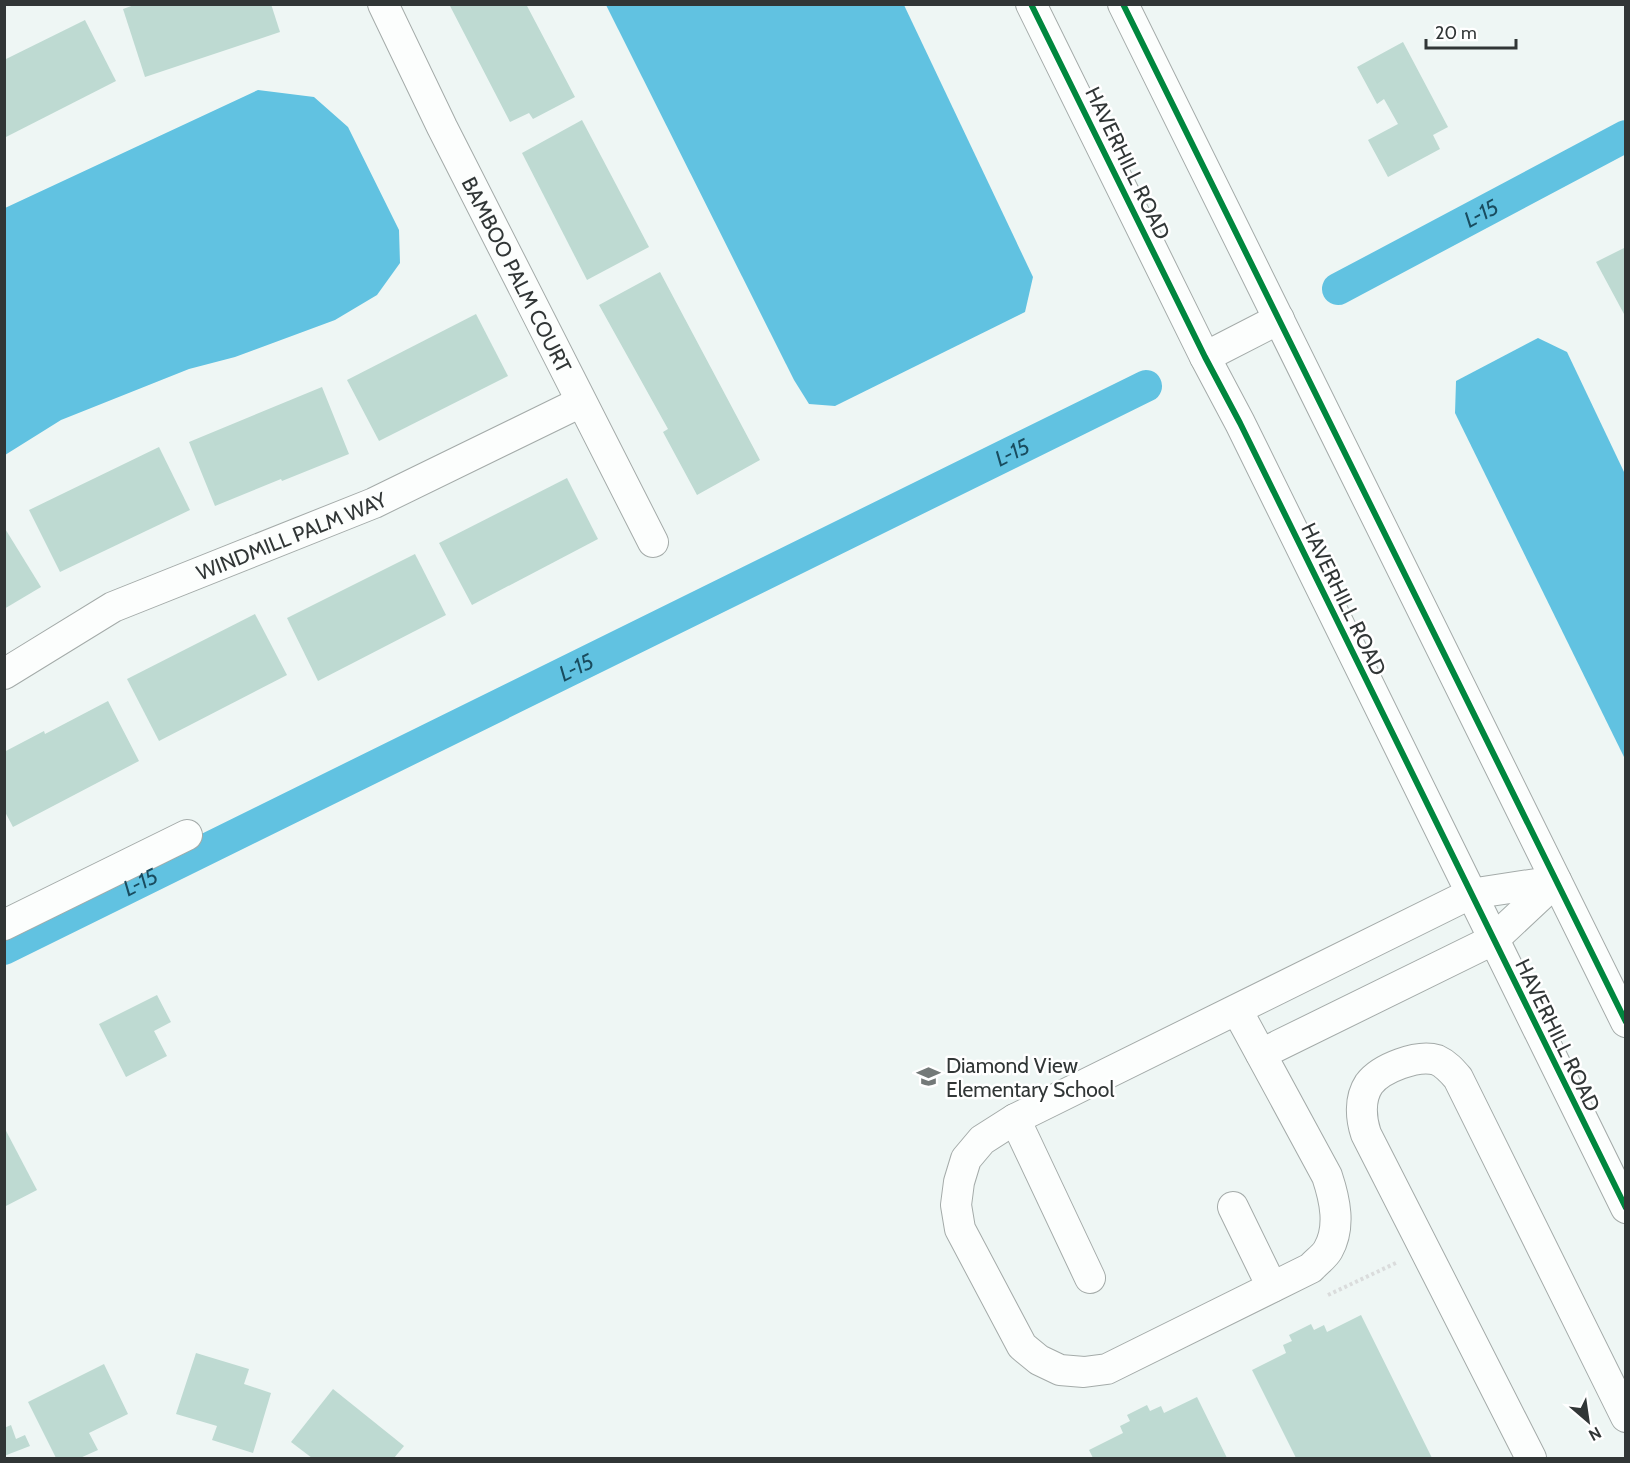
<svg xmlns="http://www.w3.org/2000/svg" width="1630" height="1463" font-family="Cabin,sans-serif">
	<rect width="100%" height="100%" fill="#eef6f4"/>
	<g fill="#61c2e1">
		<path d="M606,5h298l129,272 -8,35 -190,94 -26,-2 -15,-24z"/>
		<path d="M258,90l56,7 34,30 51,103 1,33 -23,32 -42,25 -100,37 -46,12 -128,51 -56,35v-247z"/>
		<path d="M1538,338l29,14 58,122v285l-170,-346 1,-32z"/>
	</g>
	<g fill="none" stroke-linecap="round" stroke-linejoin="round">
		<g stroke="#61c2e1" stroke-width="32">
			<path id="s1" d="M1338,289l288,-153"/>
			<path id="s2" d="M4,949l1142,-563"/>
		</g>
	</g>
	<g fill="#bedad2">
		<path d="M137,4h134l9,28 -135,45 -22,-68z"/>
		<path d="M449,4h77l49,93 -42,22 -4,-6 -19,9z"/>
		<path d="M85,20l31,61 -112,57v-78z"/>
		<path d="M1403,42l45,85 -15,8 7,14 -52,28 -20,-37 30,-16 -14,-25 -7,5 -20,-37z"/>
		<path d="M582,120l67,127 -62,33 -65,-127z"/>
		<path d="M1626,247v66l-2,1 -28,-52z"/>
		<path d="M660,272l100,188 -63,35 -34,-63 5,-3 -69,-124z"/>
		<path d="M476,314l32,62 -129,65 -32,-61z"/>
		<path d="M322,387l27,67 -67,27 -1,-2 -66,27 -26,-64z"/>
		<path d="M159,447l31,63 -130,62 -31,-62z"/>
		<path d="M567,478l31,61 -126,66 -33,-62z"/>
		<path d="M4,527l37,60 -37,22z"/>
		<path d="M415,554l31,61 -128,66 -31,-63z"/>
		<path d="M255,614l32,61 -128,66 -32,-62z"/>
		<path d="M108,701l31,60 -126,66 -9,-17v-58l40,-21 1,3z"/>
		<path d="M157,995l14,27 -17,9 13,25 -41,21 -27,-53z"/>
		<path d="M4,1127l33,63 -33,17z"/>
		<path d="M1361,1315l71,143h-136l-44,-88 34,-17 -3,-8 9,-4 -3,-6 22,-11 3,6 10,-5 3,7z"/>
		<path d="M196,1353l53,16 -5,15 27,9 -18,60 -41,-13 5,-14 -41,-12z"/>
		<path d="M104,1364l24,50 -39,19 9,17 -18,8h-24l-28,-56z"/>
		<path d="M333,1389l71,57 -10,12h-82l-21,-16z"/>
		<path d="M1197,1397l30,61h-134l-4,-8 34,-17 -3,-7 10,-5 -3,-6 20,-10 3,6 11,-5 3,7z"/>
		<path d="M11,1425l5,14 9,-4 5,11 -26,10v-28z"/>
	</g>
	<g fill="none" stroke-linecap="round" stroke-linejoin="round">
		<defs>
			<g id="minor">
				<path id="s3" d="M383,4l59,123 211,415"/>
				<path d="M1031,4l174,353 35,66 386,785"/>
				<path d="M1123,4l503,1018"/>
				<path d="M1205,357l74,-38"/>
				<path id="s4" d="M4,674l109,-67 261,-104 207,-101"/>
				<path d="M4,925l183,-90"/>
				<path d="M1237,1010l90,166c8,24 14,51 1,74 -4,7 -12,12 -17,18l-204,101 -23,3 -24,-2 -21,-10 -17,-14 -62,-117 -4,-24 3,-23 7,-23 16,-19 33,-21 455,-225 86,-13"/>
				<path d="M1261,1054l232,-114 63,-59"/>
				<path d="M1015,1119l75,159"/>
				<path d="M1233,1207l39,80"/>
				<path d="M1531,1458l-165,-324c-5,-15 -7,-35 3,-50 12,-16 49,-30 68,-24 9,4 15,11 21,18l168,339"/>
			</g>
		</defs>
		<use href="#minor" stroke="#a4aba9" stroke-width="32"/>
		<path stroke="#dadcdc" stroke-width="4" stroke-dasharray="3 3" stroke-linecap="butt" d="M1328,1295l70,-33"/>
		<use href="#minor" stroke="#fcfefd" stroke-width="30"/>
		<defs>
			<g id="cycleway">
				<path d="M1031,4l174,353 35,66 386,785"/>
				<path d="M1123,4l503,1018"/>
			</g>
		</defs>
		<use href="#cycleway" stroke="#fff" stroke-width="10"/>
		<use href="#cycleway" stroke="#00873e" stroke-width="6"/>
	</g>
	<defs>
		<symbol id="school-bare" viewBox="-9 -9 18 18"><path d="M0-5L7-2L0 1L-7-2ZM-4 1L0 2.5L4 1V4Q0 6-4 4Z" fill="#737978" stroke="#fff" stroke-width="2.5" paint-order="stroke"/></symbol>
	</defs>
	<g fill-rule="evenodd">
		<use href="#school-bare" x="912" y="1060" width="33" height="33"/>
	</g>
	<g text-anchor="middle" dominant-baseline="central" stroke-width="5" stroke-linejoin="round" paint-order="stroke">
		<g font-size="21" fill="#313636" stroke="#fff">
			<text transform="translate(1128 163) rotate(64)">HAVERHILL ROAD</text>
			<text stroke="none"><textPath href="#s3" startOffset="302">BAMBOO PALM COURT</textPath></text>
			<text stroke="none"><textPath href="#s4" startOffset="320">WINDMILL PALM WAY</textPath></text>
			<text transform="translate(1344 599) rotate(64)">HAVERHILL ROAD</text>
			<text transform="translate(1558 1035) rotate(64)">HAVERHILL ROAD</text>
		</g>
		<g font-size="21" fill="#313636" stroke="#fff" text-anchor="start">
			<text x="946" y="1065">Diamond View<tspan x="946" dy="24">Elementary School</tspan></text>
		</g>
		<g font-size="22" font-style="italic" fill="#194c5f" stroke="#fff">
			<text stroke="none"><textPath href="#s1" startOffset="162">L-15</textPath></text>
			<text stroke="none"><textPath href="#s2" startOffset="1124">L-15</textPath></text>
			<text stroke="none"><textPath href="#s2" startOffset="638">L-15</textPath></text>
			<text stroke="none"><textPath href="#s2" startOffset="152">L-15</textPath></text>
		</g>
	</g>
	<rect width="1630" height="1463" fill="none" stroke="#313636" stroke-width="12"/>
	<g transform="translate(1588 1421) rotate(151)" stroke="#ffffff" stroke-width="4.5" paint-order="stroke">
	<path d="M0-4.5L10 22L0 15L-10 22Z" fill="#313636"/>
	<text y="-9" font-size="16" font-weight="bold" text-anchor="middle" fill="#313636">N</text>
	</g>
	<path d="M1426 39v9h90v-9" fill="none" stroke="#313636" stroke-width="3"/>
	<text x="1435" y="39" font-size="18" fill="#313636" stroke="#ffffff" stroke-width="4.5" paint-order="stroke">20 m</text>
</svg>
